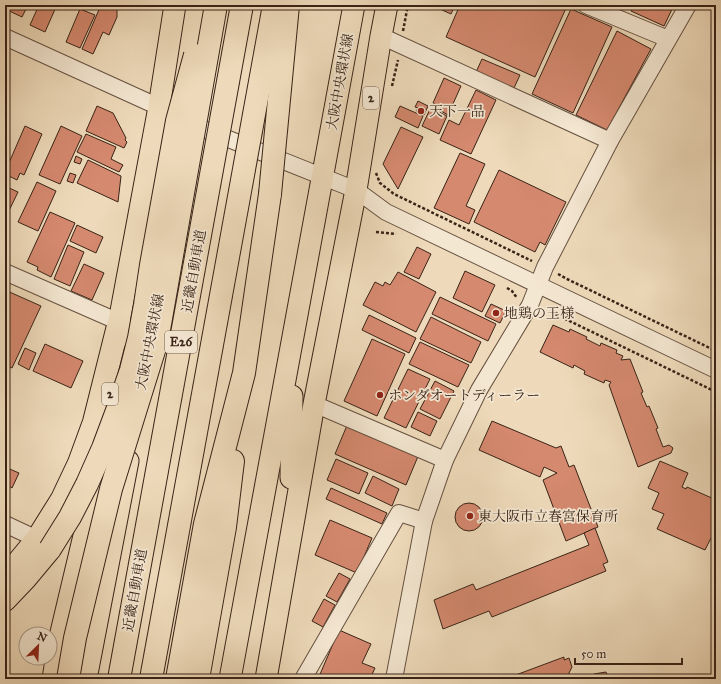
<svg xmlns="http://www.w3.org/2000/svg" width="721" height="684" font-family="'IM FELL Great Primer','Noto Serif JP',serif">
	<rect width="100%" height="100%" fill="#eedaba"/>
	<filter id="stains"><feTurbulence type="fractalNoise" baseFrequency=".005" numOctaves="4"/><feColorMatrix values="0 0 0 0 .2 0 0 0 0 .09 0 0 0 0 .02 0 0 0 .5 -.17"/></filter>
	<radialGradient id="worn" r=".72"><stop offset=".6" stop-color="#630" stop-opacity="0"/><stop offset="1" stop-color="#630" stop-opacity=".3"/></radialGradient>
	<g fill="#d5896f" stroke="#382317">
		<path d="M7,5h21l-6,12 -17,-8z"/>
		<path d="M39,5h11l6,2 -11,25 -15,-7z"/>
		<path d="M101,5h16l-1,3 1,1v8l-8,18 -6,-3 -10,22 -11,-5z"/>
		<path d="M431,5h24l-4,9z"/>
		<path d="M460,5h106l1,1 -32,71 -89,-40z"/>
		<path d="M634,5h40l-10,21 -33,-15z"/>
		<path d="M80,9l15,6 -15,33 -14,-6z"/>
		<path d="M571,9l41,18 -39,86 -41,-19z"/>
		<path d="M617,31l34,18 -44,81 -31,-15z"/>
		<path d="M482,59l38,16 -6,13 -38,-16z"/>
		<path d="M444,78l17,8 -13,29 -7,-4 2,-3 -10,-5z"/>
		<path d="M476,90l20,10 -25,54 -31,-14 9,-20 10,5z"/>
		<path d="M418,101l10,5 -4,9 -8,-4 2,-3 -3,-1z"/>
		<path d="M432,105l9,4 -2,3 8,4 -8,18 -17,-8z"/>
		<path d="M97,106l16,7 13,25 -1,2 2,2 -3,6 -38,-17z"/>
		<path d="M400,106l23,10 -5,12 -23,-11z"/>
		<path d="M25,126l17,8 -18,41 -4,-2 -3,7 -12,-6v-2z"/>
		<path d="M61,126l21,10 -22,48 -21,-9z"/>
		<path d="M401,127l22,10 -25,52 -15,-25z"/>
		<path d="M86,134l30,13 -5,12 12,6 -4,7 -42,-20z"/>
		<path d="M460,153l25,11 -19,42 9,4 -6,14 -35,-16z"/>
		<path d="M76,156l6,3 -2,5 -6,-2z"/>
		<path d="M88,160l33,16 -3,26 -41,-19z"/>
		<path d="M499,170l67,32 -21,43 -5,-3 -5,10 -61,-30z"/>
		<path d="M70,173l6,2 -3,8 -6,-2z"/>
		<path d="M37,182l19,9 -18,40 -20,-9z"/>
		<path d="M5,186l13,6 -13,27z"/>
		<path d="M50,212l25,11 -24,54 -14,-7 1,-3 -11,-5z"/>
		<path d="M77,225l26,12 -7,16 -26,-12z"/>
		<path d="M68,245l16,7 -14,34 -16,-7z"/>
		<path d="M417,247l14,7 -12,25 -15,-7z"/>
		<path d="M84,264l20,9 -12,27 -21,-9z"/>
		<path d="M465,271l30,14 -13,27 -29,-14z"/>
		<path d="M398,272l38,20 -20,40 -53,-27 12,-23 8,4 2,-4 5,3z"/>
		<path d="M5,290l36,16 -29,62 -7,-3z"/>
		<path d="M440,297l56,27 -8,17 -56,-27z"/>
		<path d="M491,304l15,7 -6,12 -15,-7z"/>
		<path d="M369,315l47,23 -7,15 -47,-23z"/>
		<path d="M431,317l50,25 -10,21 -51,-24z"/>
		<path d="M553,325l16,7 1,-3 17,8 -1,2 14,7 1,-3 16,7 -1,3 7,3 -2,4 9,-1 13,33 -2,1 6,14 2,-1 9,22 -2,1 7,18 6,-2 4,3 -2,5 -33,14 -29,-82 2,-3 -6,-2 -1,3 -20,-9 1,-3 -11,-6 -1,3 -33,-16z"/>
		<path d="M372,339l33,15 -28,62 -33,-15z"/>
		<path d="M420,342l49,23 -11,22 -49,-23z"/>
		<path d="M45,344l38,17 -12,27 -38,-17z"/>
		<path d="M25,348l11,5 -7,17 -11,-6z"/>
		<path d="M5,369l4,2 -4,9z"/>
		<path d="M408,369l22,10 -24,49 -22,-10z"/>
		<path d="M435,381l19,10 -14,28 -20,-10z"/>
		<path d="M418,412l19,9 -7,15 -19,-9z"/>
		<path d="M492,421l64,27 5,-2 8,21 5,-2 24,62 -32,14 -23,-61 14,-7 -13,-6 -4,10 -61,-27z"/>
		<path d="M348,423l71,31 -13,31 -71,-31z"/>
		<path d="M336,459l32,14 -9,21 -32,-14z"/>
		<path d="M660,461l28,12 -6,14 4,2 1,-2 27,12 -1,2 3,2v37l-5,-2 -6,12 -48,-21 7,-15 -12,-5 7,-16 -11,-5z"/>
		<path d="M5,467l14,6 -7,15 -3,-2 -4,8z"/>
		<path d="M373,476l26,13 -7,17 -27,-13z"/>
		<path d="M331,488l56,25 -5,11 -56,-25z"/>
		<circle cx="469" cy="517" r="14"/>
		<path d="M330,520l42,18 -15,35 -42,-18z"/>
		<path d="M595,528l13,34 -5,2 3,7 -114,46 -3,-6 -46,18 -9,-29 39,-16 3,6 113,-45 -5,-12z"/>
		<path d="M339,573l11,6 -13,23 -11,-6z"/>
		<path d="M324,599l11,6 -12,22 -11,-6z"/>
		<path d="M339,630l32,14 -9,19 13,5 -5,11h-52z"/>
		<path d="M564,657v3l5,-2 3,9 -4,8 2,4h-65z"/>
		<path d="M606,672l3,7h-15v-5z"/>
	</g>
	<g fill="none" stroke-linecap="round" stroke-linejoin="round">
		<defs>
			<g id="minor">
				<path d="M586,5l82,34"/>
				<path d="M381,36l229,105"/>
				<path d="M5,37l154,70 32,17 165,66 30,22 330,158"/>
				<path d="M5,272l114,50"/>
				<path d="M314,404l131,56"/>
				<path d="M5,524l32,15"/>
				<path d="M303,679l96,-166 25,8"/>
				<path d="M394,679l30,-158 21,-61 34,-70 51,-85 15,-38 65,-126 78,-136"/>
			</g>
			<g id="major">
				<path d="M117,339l2,-17 40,-215 16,-102"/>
				<path d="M291,478l1,-82"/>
				<path d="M53,679l6,-38 41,-173"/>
				<path d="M86,679l42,-218"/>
				<path d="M230,679l124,-674"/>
				<path d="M266,679l48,-275 42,-214 25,-154 6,-31"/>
			</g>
			<g id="highway">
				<path d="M5,578l32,-39 25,-40 17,-36 15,-41 25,-100"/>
				<path d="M5,600l20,-21 25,-30"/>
				<path d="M177,679l28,-155 39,-151 26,-179"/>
				<path d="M198,679l27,-152 8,-66"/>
			</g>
		</defs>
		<use href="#minor" stroke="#665140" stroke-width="18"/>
		<use href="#major" stroke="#382317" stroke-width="23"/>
		<use href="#highway" stroke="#382317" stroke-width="24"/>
		<g stroke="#382317" stroke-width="2.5" stroke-dasharray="3 2" stroke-linecap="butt">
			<path d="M403,31l5,-26"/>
			<path d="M392,86l6,-26"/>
			<path d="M376,173l4,10 14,11 138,67"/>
			<path d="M376,232l20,2"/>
			<path d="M558,274l9,5 149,72"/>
			<path d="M507,288l5,3 5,7"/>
			<path d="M551,312l165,80"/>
		</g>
		<use href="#minor" stroke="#f4e7d2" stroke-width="16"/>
		<use href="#major" stroke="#eedaba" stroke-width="21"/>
		<use href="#highway" stroke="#eedaba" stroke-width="22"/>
		<defs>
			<g id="highway-bridge">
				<path d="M270,194l18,-189"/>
				<path d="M50,549l20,-32 17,-33 16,-36 15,-40 13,-38 8,-32 6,-33 6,-40 26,-144 18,-66"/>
				<path d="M68,679l7,-41 36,-149 46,-148 59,-336"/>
				<path d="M119,679l123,-674"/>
				<path d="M151,679l123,-674"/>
			</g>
		</defs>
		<use href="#highway-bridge" stroke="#382317" stroke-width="24" stroke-linecap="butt"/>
		<use href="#highway-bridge" stroke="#eedaba" stroke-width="22"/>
	</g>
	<g fill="#8f2418" stroke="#f4e7d2" stroke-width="1.5">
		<circle cx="421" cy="111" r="4"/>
		<circle cx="496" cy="313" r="4"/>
		<circle cx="380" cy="395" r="4"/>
		<circle cx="470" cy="516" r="4"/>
	</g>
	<g text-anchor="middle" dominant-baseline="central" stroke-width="3.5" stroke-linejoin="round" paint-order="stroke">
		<g fill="#f4e7d2" stroke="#705e4f" stroke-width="1">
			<rect x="363" y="87" width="16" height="22" rx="3"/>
			<rect x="165" y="331" width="32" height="22" rx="3"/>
			<rect x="102" y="383" width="16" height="22" rx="3"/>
		</g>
		<g font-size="13" font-weight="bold" fill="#382317">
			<text x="371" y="98">2</text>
			<text x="181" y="342">E26</text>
			<text x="110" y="394">2</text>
		</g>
		<g font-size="14" fill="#382317" stroke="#f4e7d2">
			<text transform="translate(340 82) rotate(-80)">大阪中央環状線</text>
			<text transform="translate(194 271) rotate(-80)">近畿自動車道</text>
			<text transform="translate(150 342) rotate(-79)">大阪中央環状線</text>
			<text transform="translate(135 590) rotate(-80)">近畿自動車道</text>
		</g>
		<g font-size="14" fill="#382317" stroke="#f4e7d2" text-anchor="start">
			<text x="429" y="111">天下一品</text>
			<text x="504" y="313">地鶏の王様</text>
			<text x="388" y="395">ホンダオートディーラー</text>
			<text x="478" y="516">東大阪市立春宮保育所</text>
		</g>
	</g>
	<rect width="721" height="684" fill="none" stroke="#eedaba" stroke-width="20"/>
	<rect x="6" y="6" width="709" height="672" fill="none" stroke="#382317" stroke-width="2"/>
	<rect x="10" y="10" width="701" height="664" fill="none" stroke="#382317"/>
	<g transform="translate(38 646) rotate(24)"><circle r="19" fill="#f4e7d2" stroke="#a99987"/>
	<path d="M0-3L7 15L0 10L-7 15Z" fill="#8f2418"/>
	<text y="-6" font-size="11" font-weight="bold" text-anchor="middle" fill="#382317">N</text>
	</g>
	<path d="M575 658v6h107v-6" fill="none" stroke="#382317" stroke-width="2"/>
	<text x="581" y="658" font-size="12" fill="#382317" stroke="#f4e7d2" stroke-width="3" paint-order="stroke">50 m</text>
	<rect width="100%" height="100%" filter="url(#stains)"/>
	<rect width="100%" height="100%" fill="url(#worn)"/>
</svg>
